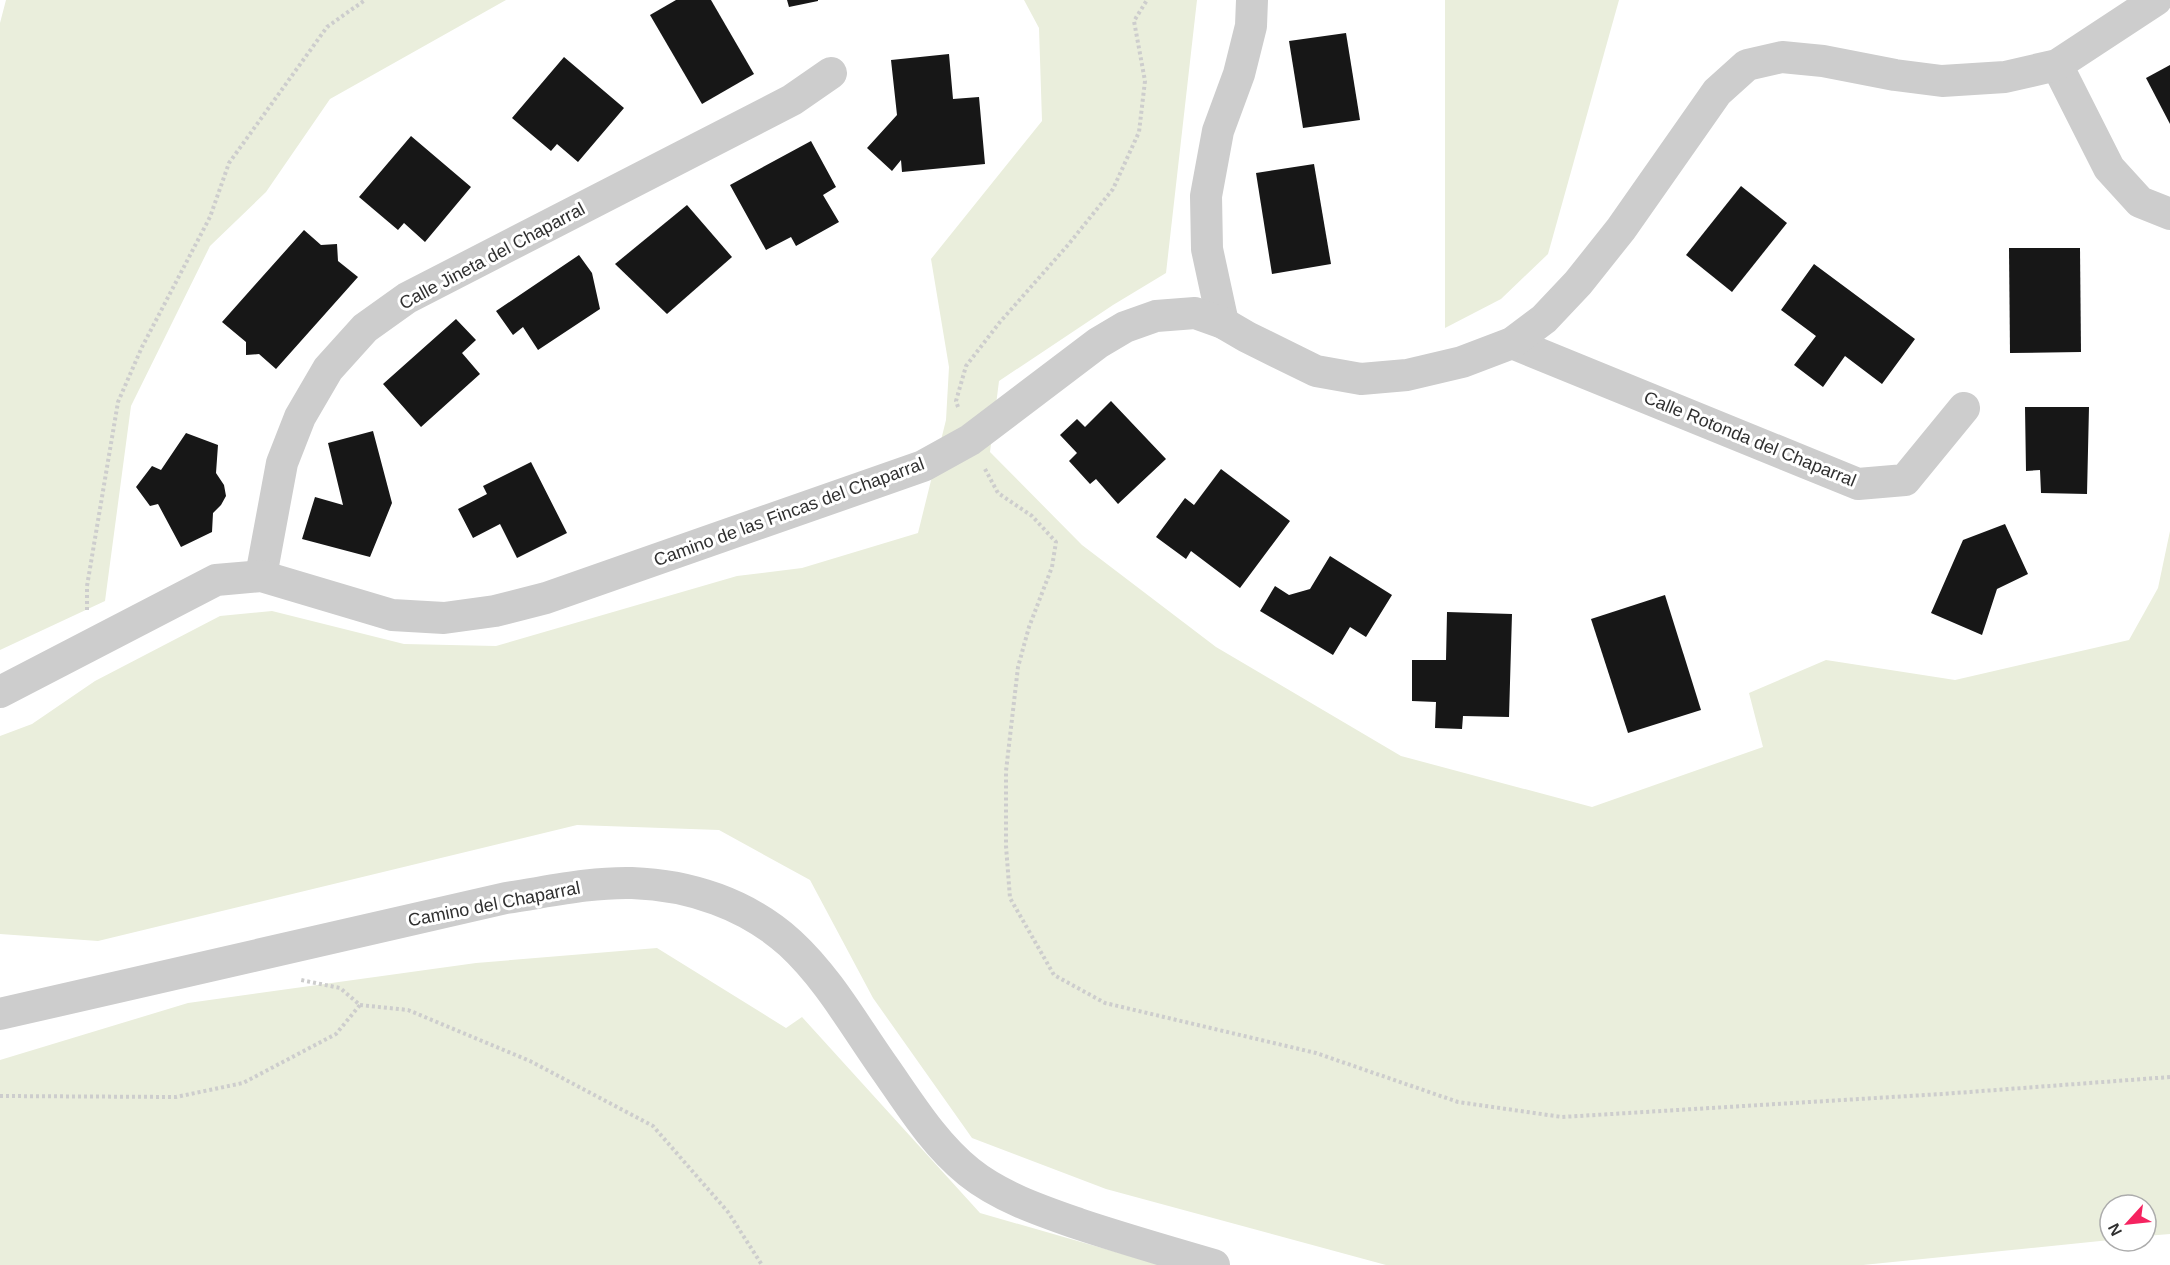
<svg xmlns="http://www.w3.org/2000/svg" width="2170" height="1265" font-family="Arial,sans-serif">
	<rect width="100%" height="100%" fill="#fff"/>
	<g fill="#eaeedc">
		<path d="M6,0h500l-176,99 -64,93 -56,54 -79,160 -26,195 -105,49v-627z"/>
		<path d="M1024,0h173l-31,273 -53,32 -114,76 -9,71 92,93 134,102 185,109 191,51 171,-60 -14,-54 77,-33 129,20 174,-40 29,-52 12,-57v703l-24,2v-31h-36v35l-247,25h-477l-280,-76 -134,-51 -99,-140 -63,-118 -91,-50 -142,-5 -479,116 -98,-7v-198l32,-12 63,-43 125,-65 52,-5 132,33 92,2 241,-70 65,-8 116,-35 28,-113 3,-53 -18,-108 111,-138 -3,-93z"/>
		<path d="M1445,0h174l-71,254 -47,45 -56,29z"/>
		<path d="M657,948l129,80 16,-11 178,196 181,52h-1161v-205l188,-57 288,-40z"/>
	</g>
	<g fill="#171717">
		<path d="M676,0h35l43,74 -52,30 -52,-89z"/>
		<path d="M787,0h31v1l-29,6z"/>
		<path d="M1346,33l14,87 -57,8 -14,-87z"/>
		<path d="M949,54l4,45 26,-2 6,67 -83,8 -1,-12 -9,11 -25,-23 30,-33 -6,-55z"/>
		<path d="M564,57l60,51 -46,54 -21,-18 -6,7 -39,-33z"/>
		<path d="M2170,65v59l-24,-46z"/>
		<path d="M411,136l60,51 -46,55 -21,-19 -6,7 -39,-33z"/>
		<path d="M811,141l25,46 -13,8 16,27 -43,24 -5,-9 -25,13 -36,-65z"/>
		<path d="M1314,164l17,100 -59,10 -16,-101z"/>
		<path d="M1741,186l46,37 -55,69 -46,-37z"/>
		<path d="M687,205l45,52 -65,57 -52,-50z"/>
		<path d="M304,230l17,15 16,-1 1,17 20,16 -82,92 -17,-15 -13,1v-13l-24,-20z"/>
		<path d="M2009,248h71l1,104 -71,1z"/>
		<path d="M579,255l13,18 8,36 -62,41 -15,-23 -10,8 -17,-24z"/>
		<path d="M1814,264l101,75 -33,45 -37,-28 -22,31 -29,-22 22,-29 -35,-26z"/>
		<path d="M456,319l20,21 -14,13 18,21 -59,53 -38,-43z"/>
		<path d="M1111,401l55,58 -48,45 -22,-25 -6,5 -21,-23 8,-8 -17,-18 17,-16 8,8z"/>
		<path d="M2025,407h64l-2,87 -46,-1 -1,-23 -14,1z"/>
		<path d="M373,431l19,72 -22,54 -68,-18 13,-42 28,8 -15,-62z"/>
		<path d="M186,433l32,12 -2,28 8,12 2,11 -5,9 -8,8 -1,19 -31,15 -23,-43 -8,2 -14,-19 16,-21 9,4z"/>
		<path d="M531,462l36,71 -50,25 -17,-34 -27,14 -15,-29 29,-15 -4,-8z"/>
		<path d="M1221,469l69,52 -50,67 -49,-37 -5,8 -30,-22 29,-39 9,7z"/>
		<path d="M2005,524l23,50 -31,15 -15,46 -51,-22 32,-73z"/>
		<path d="M1330,556l62,39 -26,42 -16,-10 -17,28 -73,-44 15,-25 14,9 21,-6z"/>
		<path d="M1665,595l36,115 -73,23 -37,-114z"/>
		<path d="M1447,612l65,2 -3,103 -46,-1 -1,13 -27,-1 1,-26 -24,-1v-41h34z"/>
	</g>
	<g fill="none" stroke-linecap="round" stroke-linejoin="round">
		<g stroke="#cdcdcd" stroke-width="4" stroke-dasharray="3 3" stroke-linecap="butt">
			<path d="M958,407l-2,-6 10,-35 34,-44 68,-77 45,-56 26,-57 6,-51 -11,-60 13,-21"/>
			<path d="M985,469l13,24 34,23 24,26 -4,25 -23,60 -11,40 -12,104v75l4,52 44,77 51,28 211,50 142,49 104,15 380,-23 228,-17"/>
			<path d="M87,610v-24l31,-184 24,-55 68,-130 19,-54 98,-136 38,-27"/>
			<path d="M360,1005l48,5 122,51 123,65 75,86 34,53"/>
			<path d="M0,1096l176,1 67,-14 93,-49 24,-29 -20,-17 -39,-8"/>
		</g>
		<g stroke="#cdcdcd" stroke-width="32">
			<path d="M2057,65l52,103 31,34 30,12"/>
			<path d="M1223,323l-16,-74 -1,-53 12,-65 21,-57 12,-48 1,-26"/>
			<path d="M1512,343l346,141 47,-4 59,-72"/>
			<path d="M261,576l21,-113 18,-46 28,-48 37,-41 42,-30 385,-198 39,-27"/>
			<path d="M0,692l216,-112 45,-4 131,39 52,3 51,-7 51,-13 377,-132 47,-26 128,-97 27,-16 31,-11 39,-3 28,10 24,14 69,34 45,8 46,-4 55,-13 50,-19 32,-24 34,-36 43,-54 96,-137 30,-27 35,-8 41,4 72,14 47,6 63,-4 52,-12 99,-65"/>
			<path d="M0,1014l506,-116c41,-6 84,-16 126,-15 58,2 115,21 158,60 37,34 63,80 91,120 27,38 51,79 88,109 31,25 73,39 110,52 45,15 90,28 135,41"/>
		</g>
	</g>
	<g text-anchor="middle" dominant-baseline="central" stroke-width="6" stroke-linejoin="round" paint-order="stroke">
		<g font-size="18" fill="#303030" stroke="#fff">
			<text transform="translate(492 256) rotate(-28)">Calle Jineta del Chaparral</text>
			<text transform="translate(1750 439) rotate(22)">Calle Rotonda del Chaparral</text>
			<text transform="translate(789 512) rotate(-20)">Camino de las Fincas del Chaparral</text>
			<text transform="translate(494 904) rotate(-11)">Camino del Chaparral</text>
		</g>
	</g>
	<g transform="translate(2128 1223) rotate(243)"><circle r="28" fill="#ffffff" stroke="#acacac" stroke-width="1.5"/>
	<path d="M0-4.5L10 22L0 15L-10 22Z" fill="#f52360"/>
	<text y="-9" font-size="16" font-weight="bold" text-anchor="middle" fill="#303030">N</text>
	</g>
</svg>
